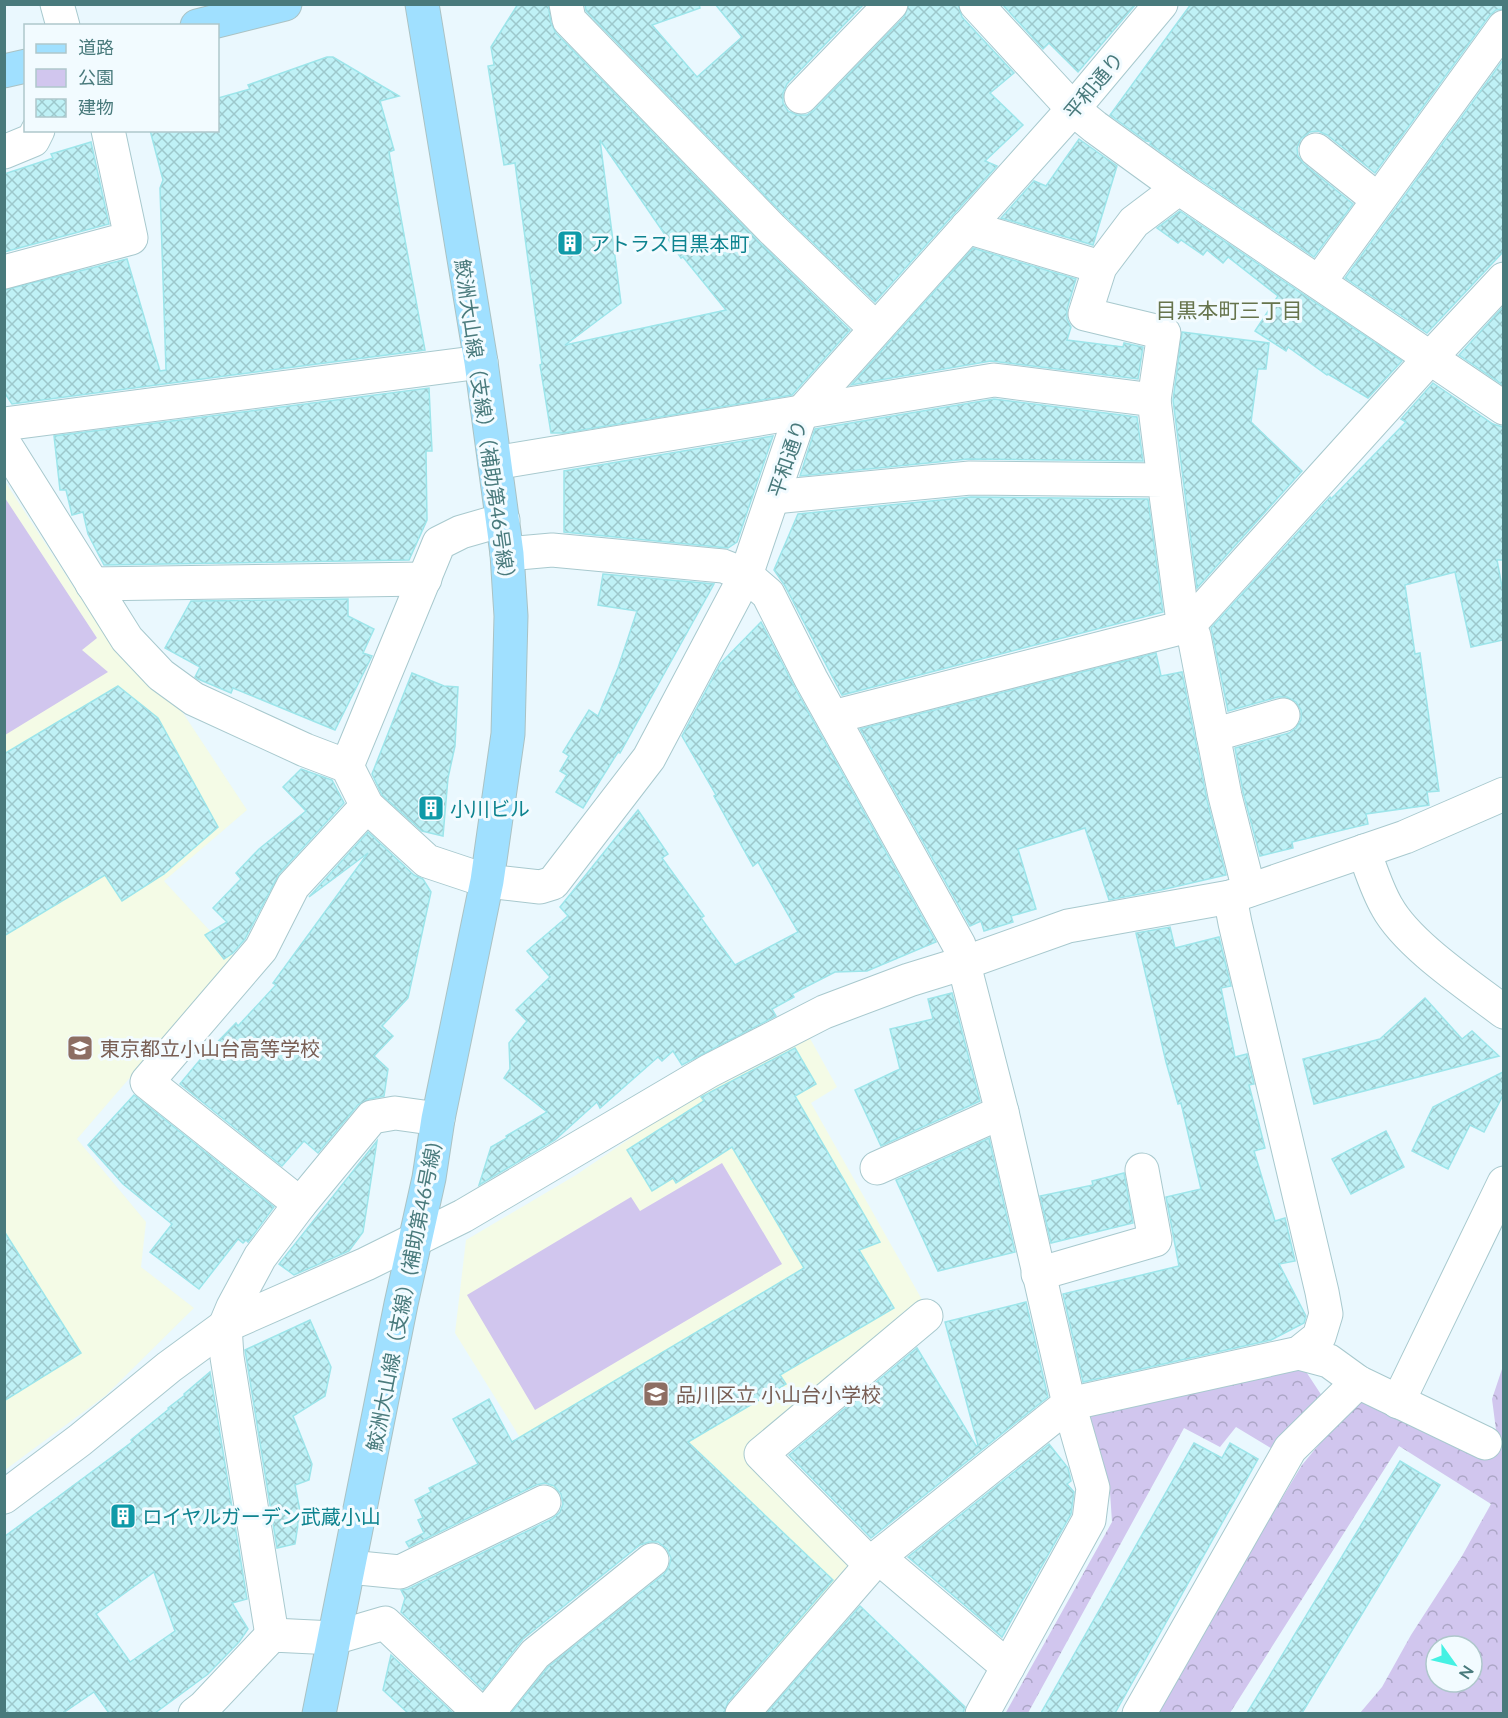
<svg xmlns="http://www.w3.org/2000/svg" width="1508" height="1718" font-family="Lato,'Noto Sans JP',sans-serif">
	<defs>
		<pattern id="forest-crowns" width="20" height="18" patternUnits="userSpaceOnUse" patternTransform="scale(1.5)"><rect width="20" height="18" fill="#d1c6ee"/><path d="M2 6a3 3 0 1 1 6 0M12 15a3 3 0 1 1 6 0" fill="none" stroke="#aca6c6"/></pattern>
		<pattern id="building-cross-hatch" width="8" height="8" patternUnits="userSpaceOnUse" patternTransform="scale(1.5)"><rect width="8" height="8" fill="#bff1f6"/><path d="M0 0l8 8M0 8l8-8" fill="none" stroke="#9dc8cc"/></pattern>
	</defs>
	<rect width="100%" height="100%" fill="#eaf8fe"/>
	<g fill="#f4fbe6">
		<path d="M4,480l95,146 84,87 64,97 -83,71 70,76 -157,182 69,83 -5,45 53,41 -89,88 -100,74z"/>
		<path d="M807,1033l30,54 -26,16 114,202 -177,149 113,111 -86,93 -139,-139 -44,-47 -37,22 -100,-161 11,-93 110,-65 105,-71z"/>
	</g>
	<g fill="#d1c6ee">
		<path d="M5,498l92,140 -15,12 26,22 -103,63z"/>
		<path d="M722,1163l60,101 -247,146 -68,-115 164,-98 9,14z"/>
	</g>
	<g fill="url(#forest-crowns)" fill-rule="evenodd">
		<path d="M1503,1366v347h-143l22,-26 29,-52 51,-79 29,-52 -92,-58 -169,267 -78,1 150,-249 58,-70 139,58 -7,-54zM1436,1646h36v36h-36z"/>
		<path d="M1303,1367l19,29 -43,57 -43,-26 -16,20 -36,-19 -156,285 -23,1 107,-192 -2,-30 -27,-80z"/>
	</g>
	<g fill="url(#building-cross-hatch)" stroke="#9de5ea" stroke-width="1.5" fill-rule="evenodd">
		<path d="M518,4h30l3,19 5,10 203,209 91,88 -58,65 -228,38h-13l-11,-68 2,-1 -27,-201 -11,2 -16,-99 6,-1 -3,-18zM600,140l81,118 2,-1 43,53 -161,35 56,-42z"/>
		<path d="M585,4h114l1,4 -48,17 45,52 45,-40 -27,-33h149l-77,80 -4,9v10l5,8 9,4h10l7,-5 90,-93 5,-13h49l4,13 52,56 -24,20 33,32 -38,36 12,5 -122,136 -90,-86 -199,-205z"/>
		<path d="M1002,4h134l-58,68 -29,-29 -6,6z"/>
		<path d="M1191,4h312v5l-7,1 -7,6 -114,157 -48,-38 -9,-4 -8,1 -9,7 -4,9 1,8 6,8 49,40 -39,53 -124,-84 -40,-29 1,-2 -5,-1 -36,-26z"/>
		<path d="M327,57h6l66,39 -19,5 14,49 -5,2 36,198 -413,54 -8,-12v-102l123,-31 33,112 6,-1 -6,-182 3,-8 -13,-50h68v-32l32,-9 -2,-4z"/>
		<path d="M1503,60v192l-76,81 -82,-55z"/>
		<path d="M1079,139l38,27 -24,79 -92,-27 33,-37 12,5z"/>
		<path d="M91,142l18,82 -105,28v-78l49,-16 -2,-4z"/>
		<path d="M1180,211l222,150 -34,37 -40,-24 -1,1 -39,-28 -2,4 -31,-20 23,-35 -50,-39 -5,6 -16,-13 -4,5 -22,-15 -3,3 -21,-15z"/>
		<path d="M973,248l103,31 -9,30v10l4,8 -4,13 56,7 1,-4 19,4 -5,32 -147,-18 -140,24z"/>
		<path d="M1503,307v78l-44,-30z"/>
		<path d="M1182,332l87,11 -3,26h-8l-7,53 51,49 -105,117 -24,-188z"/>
		<path d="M1433,383l60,41 10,3v133h-6l6,32v48l-32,7 -16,-75 -50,13 10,69 5,-1 19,138 -12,1 2,13 -63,9 2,10 -76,18 1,6 -33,8 -17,-64 -8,-44 54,-15 7,-5 5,-8v-10l-5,-8 -9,-5h-9l-50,14 -17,-83 119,-131 1,2 75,-77 -5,-3z"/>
		<path d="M429,388l3,63h-6l1,69 -18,40 -305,5 -16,-31 -5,-22 -11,3 -6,-25h-6l-6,-54z"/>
		<path d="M994,399l143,18 6,44 -175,-2 -168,17 15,-47z"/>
		<path d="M773,436l-36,106 -9,6 -164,-16v-61z"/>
		<path d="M971,497l177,2 15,113 -321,83 -57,-109 -11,-16 24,-56z"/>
		<path d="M603,574l111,10 -94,169 -2,-1 -35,56 -27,-16 11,-17 -7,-4 9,-15 -6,-4 26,-42 9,6 20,-48 19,-57 -39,-6z"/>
		<path d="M348,599v17l26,13 -11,24 9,3 -37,74 -102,-42 -2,5 -33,-14 -3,-2 5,-10 -35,-19 26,-47z"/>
		<path d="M761,622l34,66 141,254 -69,29 -32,1 -43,22 2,3 -22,12 4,7 -94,49 -9,-14 -11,10 -4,-4 -58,51 -3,-6 -42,38 -76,45 12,-38 16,-9 -1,-2 41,-24 -43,-34 6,-9 -1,-26 18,-22 -11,-11 34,-33 -23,-26 41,-35 -8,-9 78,-97 30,44 -6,4 42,58 -3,2 34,47 63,-33 -40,-70 -5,4 -39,-70 2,-1 -34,-59 38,-72z"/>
		<path d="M1156,653l5,23 21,-4 25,128 19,75 -65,15 -52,10 -24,-72 -67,21 18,60 -25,7 2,6 -29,9 -3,-10 -11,5 -110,-197z"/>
		<path d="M412,673l32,13 14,1 -3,59 -7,32 -5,58 -21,-5 -40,-36 -10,-21z"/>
		<path d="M118,686l40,32 60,109 -54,47 -42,27 -17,-26 -101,61v-182z"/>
		<path d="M301,769l31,11 12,23 -65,71 -34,65 -12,14 -9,6 -19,-24 22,-13 -14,-14 28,-29 -5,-6 23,-24 47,-38 -23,-24z"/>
		<path d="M368,832l46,43 9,4 8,13 -23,106 -26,28 11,10 -19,20 14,13 -4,27 -15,3 -11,6 -40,48 -14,-12 -22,25 -102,-82 19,-23 37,-38 2,3 38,-41 -3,-2 95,-130 -59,44z"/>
		<path d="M1170,927l5,21 44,-11 12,49 -10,2 14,69 12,-3 7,30 -5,1 16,63 -11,3 21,70 10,-3 10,43 -16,3 27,52 -2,7 -33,17 -188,42 -20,-88 116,-28 -13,-69 35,-8 -20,-86 -3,1 -12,-42 -30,-129z"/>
		<path d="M952,993l28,108 -99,45 -26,-56 45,-21 -10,-40 43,-10 -5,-20z"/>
		<path d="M1425,998l37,41 10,-8 27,25 -185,48 -11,-45 77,-20z"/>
		<path d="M795,1048l21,36 -21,12 85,146 -21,8 35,58 -114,67 6,9 -98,58 145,138 -105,122 -4,11h-213l37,-46 116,-93 5,-7 2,-9 -4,-9 -9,-7h-9l-9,3 -117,94 -40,51 -82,-78 4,-14 -4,-8 7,-1 144,-70 8,-7 3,-8 -2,-10 -7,-8 -9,-3 -9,2 -127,62 -3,-5 18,-9 -6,-13 5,-2 -8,-18 16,-8 -2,-4 49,-24 -25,-45 36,-20 23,43 292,-174 -72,-121 -56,36 -3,-5 -21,13 -25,-41 77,-49 -3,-4z"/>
		<path d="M1503,1072v23l-19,37 -14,-7 -22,44 -36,-18 21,-44z"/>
		<path d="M134,1095l140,112 -26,35 -2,-2 -3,3 -5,-4 -39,50 -49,-37 22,-28 -49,-40 -35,-39z"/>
		<path d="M1386,1131l18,36 -53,27 -19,-35z"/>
		<path d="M989,1138l26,114 -77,19 -42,-91z"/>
		<path d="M377,1141l-14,91 -14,19 -55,24 -15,-11z"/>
		<path d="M1124,1173l9,50 -82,20 -11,-47 53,-11 -1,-4z"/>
		<path d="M4,1231l77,122 -77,48z"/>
		<path d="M1026,1302l22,95 -177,141 -82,-83 128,-107 59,98 2,-1 -33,-123z"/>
		<path d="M310,1320l21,47 -6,29 -32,20 19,48 -3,16 -14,5 5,26 -5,33 -18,4 -32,-198z"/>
		<path d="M210,1372l37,227 -15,4 16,26 -9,13 -31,32 -53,39h-46l-15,-21 -31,21h-59v-176l128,-95 -1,-2 38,-31 -1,-1 17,-13 -1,-1zM154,1572l21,59 -45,31 -34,-48z"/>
		<path d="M1194,1443l28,15 8,-15 28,16 -143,254h-74z"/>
		<path d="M1049,1444l19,24 3,13 -4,3 7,8 -3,22 -69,123 -94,-80z"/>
		<path d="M1400,1461l40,24 -138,228h-55z"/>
		<path d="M860,1606l105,101 -2,6h-196z"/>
		<path d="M391,1655l62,58h-45l-25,-23z"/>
	</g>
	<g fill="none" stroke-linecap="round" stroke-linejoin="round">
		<defs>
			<g id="minor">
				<path d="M57,4l6,22"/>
				<path d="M566,4l3,16 203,209 103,99"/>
				<path d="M976,4l97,105 22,18 84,61 325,220"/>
				<path d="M801,97l90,-93"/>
				<path d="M1316,150l61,49"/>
				<path d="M4,152l29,-12 5,-10"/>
				<path d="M967,227l133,40"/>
				<path d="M4,272l127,-34 -23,-108"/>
				<path d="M1319,282l185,-255"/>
				<path d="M1154,400l10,-67 -79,-19 15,-47 34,-45 45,-34"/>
				<path d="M4,424l477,-62"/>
				<path d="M4,443l123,196 34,36 33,24 111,51 42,16 20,40 60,55 60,20 53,6 13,-4 96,-125 97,-183 55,-162 272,-304 88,-105"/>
				<path d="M495,463l499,-83 160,20 10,80"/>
				<path d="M774,497l196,-19 194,2 18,134 12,22 31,160 24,94"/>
				<path d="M507,554l45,-4 171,16 23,9 22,19 43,85 148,266 43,167 67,292 24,84 -4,32 -107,194"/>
				<path d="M92,584l333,-5"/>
				<path d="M833,717l355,-91 243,-269 73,-78"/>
				<path d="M1213,735l70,-20"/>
				<path d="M347,766l92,-223 22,-11 42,-12"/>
				<path d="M1364,851c7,19 13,39 23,56 21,38 82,78 117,105"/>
				<path d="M877,1168l125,-56"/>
				<path d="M300,1204l-153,-122 114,-133 32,-63 74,-80"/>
				<path d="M1038,1274l117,-34 -13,-70"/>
				<path d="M1299,1353l30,8 29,21 127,61"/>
				<path d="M1398,1402l106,-219"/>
				<path d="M4,1497l76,-57 89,-73 56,-41 141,-62 97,-48 246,-145 115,-59 85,-32 55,-17 104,-37 162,-29 175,-60 99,-43"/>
				<path d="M878,1557l130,110"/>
				<path d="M871,1565l-110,-111 165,-138"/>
				<path d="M349,1567l51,5 144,-70"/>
				<path d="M272,1635l-45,-278 -2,-31 8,-19 27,-50 40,-53 72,-87 23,-4 43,6"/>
				<path d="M195,1714l9,-7 68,-72 62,3 51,-15 96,91"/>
				<path d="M487,1714l48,-60 117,-94"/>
				<path d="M742,1714l136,-157 191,-153 230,-51 20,-16 7,-23 -4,-22 -87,-369 -5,-26"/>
				<path d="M1139,1714l151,-265 68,-67"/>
			</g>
			<g id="major">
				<path d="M197,26l88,-22"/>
				<path d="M4,71l22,-5"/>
				<path d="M319,1714l82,-410 28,-126 9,-59 49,-238 21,-147 3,-118 -4,-62 -26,-192 -59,-358"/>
			</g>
		</defs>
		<use href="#minor" stroke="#a8c9ce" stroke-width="35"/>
		<use href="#major" stroke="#abc2c3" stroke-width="35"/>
		<use href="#minor" stroke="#fff" stroke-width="33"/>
		<use href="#major" stroke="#a0e0ff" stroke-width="33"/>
	</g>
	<defs>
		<symbol id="building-square" viewBox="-11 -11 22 22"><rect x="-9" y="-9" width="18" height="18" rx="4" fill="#0f9aa8" stroke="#f2fbff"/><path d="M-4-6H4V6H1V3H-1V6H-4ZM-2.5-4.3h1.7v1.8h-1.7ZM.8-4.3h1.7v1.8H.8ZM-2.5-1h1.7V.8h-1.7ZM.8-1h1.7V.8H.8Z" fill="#fff"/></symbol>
		<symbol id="school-square" viewBox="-11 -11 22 22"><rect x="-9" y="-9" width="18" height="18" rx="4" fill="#8d6e63" stroke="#f2fbff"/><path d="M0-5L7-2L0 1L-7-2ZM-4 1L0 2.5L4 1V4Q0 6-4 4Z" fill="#fff"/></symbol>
	</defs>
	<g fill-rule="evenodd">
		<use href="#building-square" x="555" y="228" width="30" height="30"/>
		<use href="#building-square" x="416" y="793" width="30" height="30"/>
		<use href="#school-square" x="65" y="1033" width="30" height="30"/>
		<use href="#school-square" x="641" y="1379" width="30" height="30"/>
		<use href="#building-square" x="108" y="1501" width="30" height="30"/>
	</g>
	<g text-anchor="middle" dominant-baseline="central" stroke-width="6" stroke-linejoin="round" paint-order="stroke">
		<g font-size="20" fill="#497a7c" stroke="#f2fbff">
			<text transform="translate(1093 85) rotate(-50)">平和通り</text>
			<text transform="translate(486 424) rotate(82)">鮫洲大山線（支線）（補助第46号線）</text>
			<text transform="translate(787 458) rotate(-71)">平和通り</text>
			<text transform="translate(403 1297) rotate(-79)">鮫洲大山線（支線）(補助第46号線)</text>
		</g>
		<g font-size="20" fill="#0d838f" stroke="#f2fbff" text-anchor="start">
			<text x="590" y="243">アトラス目黒本町</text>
			<text x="450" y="808">小川ビル</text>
			<text x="142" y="1516">ロイヤルガーデン武蔵小山</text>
		</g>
		<g font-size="20" fill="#785e54" stroke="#f2fbff" text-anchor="start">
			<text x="100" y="1048">東京都立小山台高等学校</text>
			<text x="676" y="1394">品川区立 小山台小学校</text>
		</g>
		<g font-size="21" fill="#66744c" stroke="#f2fbff">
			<text x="1229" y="309">目黒本町三丁目</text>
		</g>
	</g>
	<rect width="1508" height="1718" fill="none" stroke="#497a7c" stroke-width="12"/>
	<rect x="24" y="24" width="195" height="108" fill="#f2fbff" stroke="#aec7cb" stroke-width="1.5"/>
	<rect x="36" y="44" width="30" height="9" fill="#a0e0ff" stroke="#aec7cb" stroke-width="1.5"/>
	<text x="78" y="54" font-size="18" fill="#497a7c">道路</text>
	<rect x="36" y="69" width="30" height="18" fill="#d1c6ee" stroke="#aec7cb" stroke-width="1.5"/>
	<text x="78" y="84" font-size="18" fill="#497a7c">公園</text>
	<rect x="36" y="99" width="30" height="18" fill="url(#building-cross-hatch)" stroke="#aec7cb" stroke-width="1.5"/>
	<text x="78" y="114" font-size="18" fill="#497a7c">建物</text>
	<g transform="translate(1454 1664) rotate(124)"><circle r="28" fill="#f2fbff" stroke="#aec7cb" stroke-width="1.5"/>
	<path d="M0-4.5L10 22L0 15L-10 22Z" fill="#45f1e3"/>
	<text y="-9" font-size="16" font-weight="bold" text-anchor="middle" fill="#497a7c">N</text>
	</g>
</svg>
